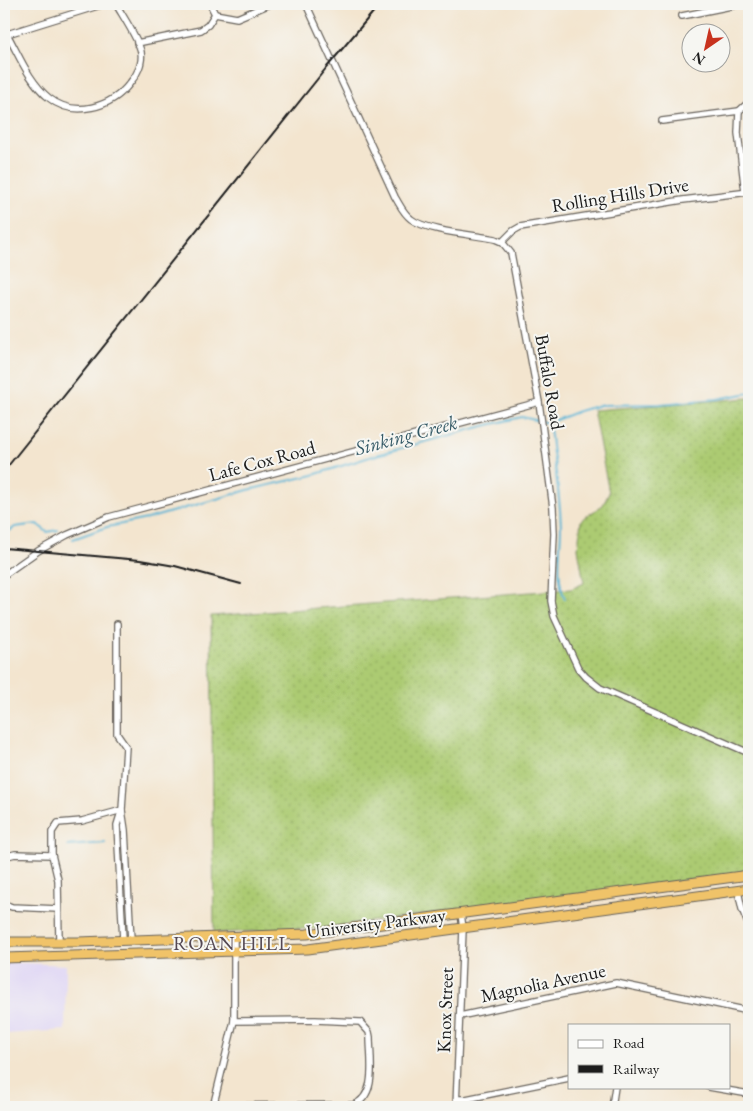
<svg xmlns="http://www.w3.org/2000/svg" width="753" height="1111" font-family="'EB Garamond',serif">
	<defs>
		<pattern id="grass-dots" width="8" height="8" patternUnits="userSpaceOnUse" patternTransform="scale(1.25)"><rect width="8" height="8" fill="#accb72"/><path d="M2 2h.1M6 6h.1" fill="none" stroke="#93ae62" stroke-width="1.8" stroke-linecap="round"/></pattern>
	</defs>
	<rect width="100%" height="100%" fill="#f6f6f2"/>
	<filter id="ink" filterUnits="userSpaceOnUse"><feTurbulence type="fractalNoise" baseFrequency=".02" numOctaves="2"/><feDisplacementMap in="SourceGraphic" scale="10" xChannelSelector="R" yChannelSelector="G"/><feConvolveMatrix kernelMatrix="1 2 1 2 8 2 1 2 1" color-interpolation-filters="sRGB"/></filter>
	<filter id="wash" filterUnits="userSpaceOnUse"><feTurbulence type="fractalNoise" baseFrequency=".0096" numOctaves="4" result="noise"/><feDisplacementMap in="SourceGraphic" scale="20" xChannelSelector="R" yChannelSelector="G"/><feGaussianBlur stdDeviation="1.12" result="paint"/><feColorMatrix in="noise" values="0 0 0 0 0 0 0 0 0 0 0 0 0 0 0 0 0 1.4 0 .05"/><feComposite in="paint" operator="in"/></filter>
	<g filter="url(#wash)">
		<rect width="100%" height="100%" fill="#f3e5cf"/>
		<path fill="#dfd5f5" d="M4,962l62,3 -1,65 -61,4z"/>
		<path fill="url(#grass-dots)" stroke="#647447" d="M749,398v474l-428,56 -107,5 -3,-317 360,-27 13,-6 -6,-35 3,-28 22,-15 6,-12 -16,-83z"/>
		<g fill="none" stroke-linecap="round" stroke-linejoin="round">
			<g stroke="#58b5d6" stroke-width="2">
				<path d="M548,423c4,10 3,20 5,30 4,25 7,48 8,73 0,23 -6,51 4,73"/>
				<path d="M4,535l11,-8 22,-3 10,8 11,-2"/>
				<path d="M73,539l34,-12 40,-8 101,-29 65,-15 60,-19 107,-29 42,-10 26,6 31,-12 21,-6 60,-1 57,-5 32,-6"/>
				<path d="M68,846l37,-3"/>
			</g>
		</g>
	</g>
	<g filter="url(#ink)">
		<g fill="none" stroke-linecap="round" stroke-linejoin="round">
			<defs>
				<g id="minor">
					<path d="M210,4l5,10"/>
					<path d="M306,4l89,193c5,8 8,16 16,22 15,12 64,16 84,20l7,3 9,11 28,149 14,106 1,26 -3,67 3,15 24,52 8,9 14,11 149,65"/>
					<path d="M682,16l59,-12"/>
					<path d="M7,34c12,21 22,48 42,64 25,20 62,10 81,-15 7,-8 13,-20 11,-31 -2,-12 -19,-37 -25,-48"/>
					<path d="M4,35l100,-31"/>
					<path d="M137,43l64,-13 7,-5 7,-11 22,4 33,-14"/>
					<path d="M739,111l-1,22 7,59"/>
					<path d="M662,121l77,-10 10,-9"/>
					<path d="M502,242l11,-11 7,-4 163,-27 66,-8"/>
					<path d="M4,575l34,-24 29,-16 42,-18 430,-115"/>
					<path d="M117,624v110l9,13 -4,63 3,20 6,110"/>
					<path d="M121,812l-4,13 6,115"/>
					<path d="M4,857l11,-3 37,1"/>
					<path d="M738,891l4,18 7,17"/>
					<path d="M4,904l8,3 46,2"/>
					<path d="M59,942l-1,-62 -6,-25v-23l6,-9 24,-2 40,-11"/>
					<path d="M460,1016l156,-33 133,28"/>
					<path d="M709,1087l40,7"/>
					<path d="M457,1099h9l103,-21"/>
					<path d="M213,1106l140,-1c25,-9 17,-46 17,-68l-1,-5 -9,-10 -45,-2 -81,1"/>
					<path d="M213,1107l21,-86v-84"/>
					<path d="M456,1107l7,-178 -2,-16"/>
					<path d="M612,1107l3,-20"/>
				</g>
				<g id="trunk">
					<path d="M4,942h74l229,-8 442,-59"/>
					<path d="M4,958l304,-9 441,-60"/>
				</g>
			</defs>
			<use href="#minor" stroke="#67625b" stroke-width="8"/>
			<use href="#trunk" stroke="#67625b" stroke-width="11"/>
			<use href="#minor" stroke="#fff" stroke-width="5.5"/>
			<use href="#trunk" stroke="#f0c369" stroke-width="9"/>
			<g stroke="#1c1c1c" stroke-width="2">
				<path d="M4,471l323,-404 53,-63"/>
				<path d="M4,548l136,12 35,6 66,18"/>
			</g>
		</g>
	</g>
	<g text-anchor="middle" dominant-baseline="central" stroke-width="4" stroke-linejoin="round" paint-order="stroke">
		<g font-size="19" fill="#1c1c1c" stroke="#f6f6f2">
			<text transform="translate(620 195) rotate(-9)">Rolling Hills Drive</text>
			<text transform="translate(550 382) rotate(80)">Buffalo Road</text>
			<text transform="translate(262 461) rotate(-15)">Lafe Cox Road</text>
			<text transform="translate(376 923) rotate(-7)">University Parkway</text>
			<text transform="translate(543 983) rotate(-12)">Magnolia Avenue</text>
			<text transform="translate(445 1010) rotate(-88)">Knox Street</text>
		</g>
		<g font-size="20" font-style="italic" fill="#345966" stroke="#f6f6f2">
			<text transform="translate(406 435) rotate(-15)">Sinking Creek</text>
		</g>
		<g font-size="20" letter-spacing="1" fill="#544853" stroke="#f6f6f2">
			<text x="232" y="943">ROAN HILL</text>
		</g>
	</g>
	<rect width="753" height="1111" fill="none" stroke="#f6f6f2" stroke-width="20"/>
	<rect x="568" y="1024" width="162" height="65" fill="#f6f6f2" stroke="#9f9f9c"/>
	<rect x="578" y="1040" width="25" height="8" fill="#ffffff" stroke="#9f9f9c"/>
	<text x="613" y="1048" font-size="15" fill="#1c1c1c">Road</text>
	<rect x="578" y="1065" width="25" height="8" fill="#1c1c1c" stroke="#9f9f9c"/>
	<text x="613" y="1074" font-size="15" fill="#1c1c1c">Railway</text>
	<g transform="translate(706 48) rotate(214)"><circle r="24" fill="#f6f6f2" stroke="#9f9f9c"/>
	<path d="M0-4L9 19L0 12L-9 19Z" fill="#c8321e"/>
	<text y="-8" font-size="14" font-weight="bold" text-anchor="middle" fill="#1c1c1c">N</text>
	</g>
</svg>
